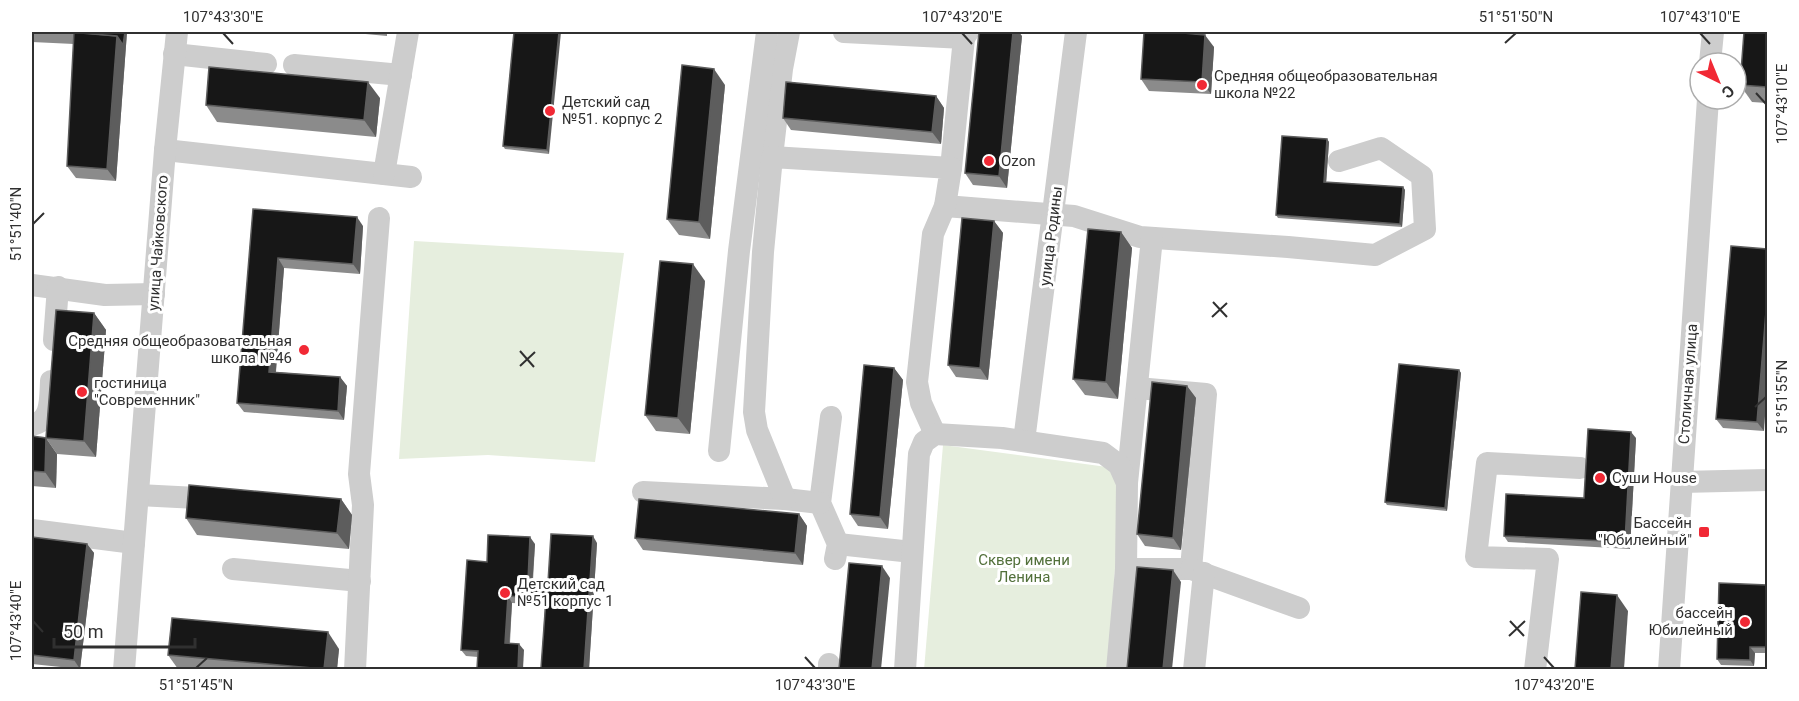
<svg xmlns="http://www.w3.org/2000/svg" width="1799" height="701" font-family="Roboto,sans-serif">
	<rect width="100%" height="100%" fill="#fff"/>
	<g fill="#e6eede">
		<path d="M414,241l210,12 -29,209 -107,-7 -89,4z"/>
		<path d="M943,445l179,24 -14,200 -184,1z"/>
	</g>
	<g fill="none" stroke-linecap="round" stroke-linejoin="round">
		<g stroke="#cdcdcd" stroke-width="22">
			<path d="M844,32l120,6 4,-6"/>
			<path d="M174,54l92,10"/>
			<path d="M1710,63l3,-31"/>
			<path d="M294,65l107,10"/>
			<path d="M165,150l246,27"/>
			<path d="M772,157l10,-88 7,-37"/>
			<path d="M951,168l13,-130"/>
			<path d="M384,174l24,-142"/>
			<path d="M945,206l129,10 66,21 148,10 87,8 50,-26 -3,-53 -41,-28 -42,13"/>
			<path d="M32,285l73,10 49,-1"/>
			<path d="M54,340l4,-53"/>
			<path d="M831,417l-11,86 18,41 -3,15"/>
			<path d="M32,425c20,-4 18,-26 19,-44"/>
			<path d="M1024,441l52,-409"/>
			<path d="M719,451l20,-200 28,-219"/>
			<path d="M1681,482l87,-2"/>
			<path d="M1127,483l25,-245"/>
			<path d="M643,492l142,7 35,4"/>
			<path d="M138,495l79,4"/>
			<path d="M785,499l-28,-69 -3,-18 9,-160 9,-95 179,11 -6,38 -12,28 -16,148 4,21 14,31"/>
			<path d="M32,530l102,13"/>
			<path d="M838,544l74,8"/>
			<path d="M233,569l127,12"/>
			<path d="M1131,569h60l15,-175 -69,-6"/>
			<path d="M1191,569l108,39"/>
			<path d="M124,670l41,-520 12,-118"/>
			<path d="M355,670l8,-165 -4,-31 20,-256"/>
			<path d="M829,670v-6"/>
			<path d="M905,670l14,-216 5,-12 11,-8 67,4 101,15 16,12 8,18 -1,86 -9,101"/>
			<path d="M1194,670l10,-97"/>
			<path d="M1535,670l13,-111 -72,-2 11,-94 93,5"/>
			<path d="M1669,670l39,-571"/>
		</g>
	</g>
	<g fill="#8b8b8b">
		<path d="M32,32h95l-11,149 -40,-3 -9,-12 7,-122 -42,-2z"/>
		<path d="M344,32h43v4z"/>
		<path d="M514,32l35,122 -44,-5 -2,-3z"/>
		<path d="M1767,32v71l-15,-1 -12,-17z"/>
		<path d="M1192,34l22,13 -3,47 -62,-3 -8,-12z"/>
		<path d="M1022,36l-15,152 -34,-3 -8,-12z"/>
		<path d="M725,85l-15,154 -31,-4 -12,-16z"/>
		<path d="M936,96l8,12 -3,36 -150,-14 -8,-12z"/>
		<path d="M380,98l-4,39 -159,-15 -11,-17z"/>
		<path d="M1327,139l2,3 -3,40 77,5 2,3 -3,37 -124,-9 -2,-3z"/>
		<path d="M253,209l110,17 -3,48 -76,-6 -8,104 64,5 7,9 -3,34 -100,-8 -7,-9z"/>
		<path d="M994,221l9,12 -15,147 -32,-3 -8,-12z"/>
		<path d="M1121,232l11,16 -14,151 -33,-4 -12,-16z"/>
		<path d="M1731,246l33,185 -41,-3 -7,-9z"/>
		<path d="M705,281l-15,153 -34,-3 -11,-16z"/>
		<path d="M94,313l12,17 -10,127 -39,-3 -11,-16z"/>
		<path d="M894,368l9,12 -15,149 -30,-3 -8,-12z"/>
		<path d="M1459,370l2,3 -14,138 -60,-6 -2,-3z"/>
		<path d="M1187,386l9,12 -15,152 -36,-4 -8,-12z"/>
		<path d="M32,436l25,18 -1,34 -24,-2z"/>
		<path d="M1636,438l-6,111 -122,-7 -4,-6 80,-38z"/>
		<path d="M341,499l11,16 -3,34 -152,-14 -11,-17z"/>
		<path d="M799,514l8,12 -4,39 -160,-15 -8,-12z"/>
		<path d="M32,537l55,7 7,9 -14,116 -48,-5z"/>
		<path d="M597,543l-8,126h-47l-1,-1 4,-63 -33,-2 -2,40 14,7 -46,7 -12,-1 -5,-6 74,-106 -2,37 15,1z"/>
		<path d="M1767,585v68h-12l-1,13 -33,-1 -4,-6z"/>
		<path d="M339,649l-2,20h-159l-10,-14z"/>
	</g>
	<g fill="#5d5d5d">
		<path d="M125,32h2l-11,149 -9,-12 10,-133z"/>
		<path d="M559,32h2l-12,122 -2,-4z"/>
		<path d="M1013,32h6l3,4 -15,152 -8,-12z"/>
		<path d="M1183,32h9l-1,13 -9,-12z"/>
		<path d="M1205,35l9,12 -3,47 -9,-12z"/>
		<path d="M714,69l11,16 -15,154 -11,-17z"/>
		<path d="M368,82l12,16 -4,39 -12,-17z"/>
		<path d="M936,96l8,12 -3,36 -9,-12z"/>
		<path d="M1327,139l2,3 -3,43 -2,-3z"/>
		<path d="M1403,187l2,3 -3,37 -2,-3z"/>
		<path d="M357,217l6,9 -3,48 -7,-10z"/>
		<path d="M994,221l9,12 -15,147 -8,-12z"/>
		<path d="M1121,232l11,16 -14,151 -12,-17z"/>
		<path d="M278,258l6,10 -9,113 -6,-9z"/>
		<path d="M693,264l12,17 -15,153 -12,-16z"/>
		<path d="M1767,299v87l-3,45 -7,-9z"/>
		<path d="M94,313l12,17 -10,127 -12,-16z"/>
		<path d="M894,368l9,12 -15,149 -8,-12z"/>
		<path d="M1459,370l2,3 -14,138 -2,-3z"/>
		<path d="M340,377l7,9 -3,34 -6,-9z"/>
		<path d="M1187,386l9,12 -15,152 -8,-12z"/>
		<path d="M1631,432l5,6 -6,111 -5,-7z"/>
		<path d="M46,438l11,16 -1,34 -11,-16z"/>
		<path d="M341,499l11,16 -3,34 -12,-16z"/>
		<path d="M799,514l8,12 -4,39 -8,-12z"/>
		<path d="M593,536l4,7 -8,126h-5z"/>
		<path d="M530,537l5,7 -3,43 -4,-7z"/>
		<path d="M87,544l7,9 -14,116 -6,-9z"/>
		<path d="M882,566l8,12 -9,91h-9z"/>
		<path d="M1173,570l8,12 -9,87h-9z"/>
		<path d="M1617,595l11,16 -4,58h-13z"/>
		<path d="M508,596l4,7 -3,46 -4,-6z"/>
		<path d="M328,632l11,17 -2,20h-13z"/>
		<path d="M519,644l5,6 -1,19h-5z"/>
		<path d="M1750,647l5,6 -1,13 -4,-6z"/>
	</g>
	<g fill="#171717" stroke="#5d5d5d" stroke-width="1.5">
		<path d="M74,32l43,4 -10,133 -40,-3z"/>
		<path d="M81,32h44l-2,13 -6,-9 -36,-3z"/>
		<path d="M514,32h45l-12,118 -44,-4z"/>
		<path d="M979,32h34l-14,144 -34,-3z"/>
		<path d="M1144,32h39l-1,1 23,2 -3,47 -61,-3z"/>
		<path d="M1744,32h23v55l-27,-2z"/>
		<path d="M682,65l32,4 -15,153 -32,-3z"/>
		<path d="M209,67l159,15 -4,38 -158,-15z"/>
		<path d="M786,82l150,14 -4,36 -149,-14z"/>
		<path d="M1282,136l45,3 -3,43 79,5 -3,37 -124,-9z"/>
		<path d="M253,209l104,8 -4,47 -75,-6 -9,114 71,5 -2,34 -101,-8z"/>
		<path d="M962,218l32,3 -14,147 -32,-3z"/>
		<path d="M1088,229l33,3 -15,150 -33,-3z"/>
		<path d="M1731,246l36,3v50l-10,123 -41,-3z"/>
		<path d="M660,261l33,3 -15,154 -33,-3z"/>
		<path d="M56,310l38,3 -10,128 -38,-3z"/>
		<path d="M1399,364l60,6 -14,138 -60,-6z"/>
		<path d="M864,365l30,3 -14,149 -30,-3z"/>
		<path d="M1152,382l35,4 -14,152 -36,-4z"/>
		<path d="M1588,429l43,3 -6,110 -121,-6 2,-42 78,4z"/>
		<path d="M32,436l14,2 -1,34 -13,-1z"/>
		<path d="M189,485l152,14 -4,34 -151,-15z"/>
		<path d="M639,499l160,15 -4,39 -160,-15z"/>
		<path d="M551,534l42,2 -9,133 -43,-1 5,-69 -38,-3 -3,47 14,1 -1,25h-41l1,-18 -17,-1 6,-90 20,2 1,-27 42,2 -2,43 20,2z"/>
		<path d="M32,537l55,7 -13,116 -42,-5z"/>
		<path d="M849,563l33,3 -10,103h-33z"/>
		<path d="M1137,567l36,3 -10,99h-36z"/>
		<path d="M1719,583l48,2v62h-17v13l-33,-1z"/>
		<path d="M1581,592l36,3 -6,74h-36z"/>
		<path d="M172,618l156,14 -4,37 -156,-14z"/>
	</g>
	<path fill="none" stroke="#303030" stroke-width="2" d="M223,33l10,11M962,33l10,11M1700,33l10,11M1505,43l11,-10M1756,93l10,11M33,224l11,-11M1213,302l14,15M1212,317l15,-14M520,351l14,16M520,366l15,-14M1755,407l11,-10M33,621l10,11M1510,621l14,15M1509,636l16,-15M805,657l10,11M1544,657l10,11M196,668l11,-10"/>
	<g fill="#f12935" stroke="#fff" stroke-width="2">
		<circle cx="1202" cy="85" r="6"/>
		<circle cx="550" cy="111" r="6"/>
		<circle cx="989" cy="161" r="6"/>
		<circle cx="304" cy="350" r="6"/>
		<circle cx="82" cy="392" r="6"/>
		<circle cx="1600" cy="478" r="6"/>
		<rect x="1698" y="526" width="12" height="12" rx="3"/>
		<circle cx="505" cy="593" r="6"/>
		<circle cx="1745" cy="622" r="6"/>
	</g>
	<g text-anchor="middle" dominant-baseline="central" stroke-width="6" stroke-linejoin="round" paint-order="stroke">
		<g font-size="15" fill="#303030" stroke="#fff" text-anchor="start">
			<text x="1214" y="76">Средняя общеобразовательная<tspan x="1214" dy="17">школа №22</tspan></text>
			<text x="562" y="102">Детский сад<tspan x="562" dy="17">№51. корпус 2</tspan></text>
			<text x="1001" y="161">Ozon</text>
			<text x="292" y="341" text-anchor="end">Средняя общеобразовательная<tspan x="292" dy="17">школа №46</tspan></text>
			<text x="94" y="383">гостиница<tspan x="94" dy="17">"Современник"</tspan></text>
			<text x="1612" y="478">Суши House</text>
			<text x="1692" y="523" text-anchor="end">Бассейн<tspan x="1692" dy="17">"Юбилейный"</tspan></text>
			<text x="517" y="584">Детский сад<tspan x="517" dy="17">№51 корпус 1</tspan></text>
			<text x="1733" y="613" text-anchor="end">бассейн<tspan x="1733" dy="17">Юбилейный</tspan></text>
		</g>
		<g font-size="15" fill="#303030" stroke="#fff">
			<text transform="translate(1051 236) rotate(-83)">улица Родины</text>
			<text transform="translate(158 243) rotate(-86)">улица Чайковского</text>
			<text transform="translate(1688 384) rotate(-86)">Столичная улица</text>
		</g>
		<g font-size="15" fill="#52703a" stroke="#fff">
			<text x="1024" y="560">Сквер имени<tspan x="1024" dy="17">Ленина</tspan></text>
		</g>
	</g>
	<rect width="1799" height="701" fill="none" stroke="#ffffff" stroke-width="66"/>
	<g transform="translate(1718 81) rotate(137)"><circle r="28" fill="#ffffff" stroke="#acacac" stroke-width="1.5"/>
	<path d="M0-4.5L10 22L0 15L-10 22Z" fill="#f12935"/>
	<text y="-9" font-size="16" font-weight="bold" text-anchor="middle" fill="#303030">С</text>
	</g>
	<path d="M54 638v9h141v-9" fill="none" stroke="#303030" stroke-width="3"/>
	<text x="63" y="638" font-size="18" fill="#303030" stroke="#ffffff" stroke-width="4.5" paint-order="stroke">50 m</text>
	<rect x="33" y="33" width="1733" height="635" fill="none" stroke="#303030" stroke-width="2"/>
	<g font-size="15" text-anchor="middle" fill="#303030">
		<text x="223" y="22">107°43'30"E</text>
		<text x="962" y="22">107°43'20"E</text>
		<text x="1516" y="22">51°51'50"N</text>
		<text x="1700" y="22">107°43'10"E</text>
		<text transform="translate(1782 104) rotate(-90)" y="5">107°43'10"E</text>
		<text transform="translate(16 224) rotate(-90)" y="5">51°51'40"N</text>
		<text transform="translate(1782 397) rotate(-90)" y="5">51°51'55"N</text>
		<text transform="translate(16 621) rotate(-90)" y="5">107°43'40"E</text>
		<text x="196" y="690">51°51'45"N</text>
		<text x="815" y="690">107°43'30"E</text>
		<text x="1554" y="690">107°43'20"E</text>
	</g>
</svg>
